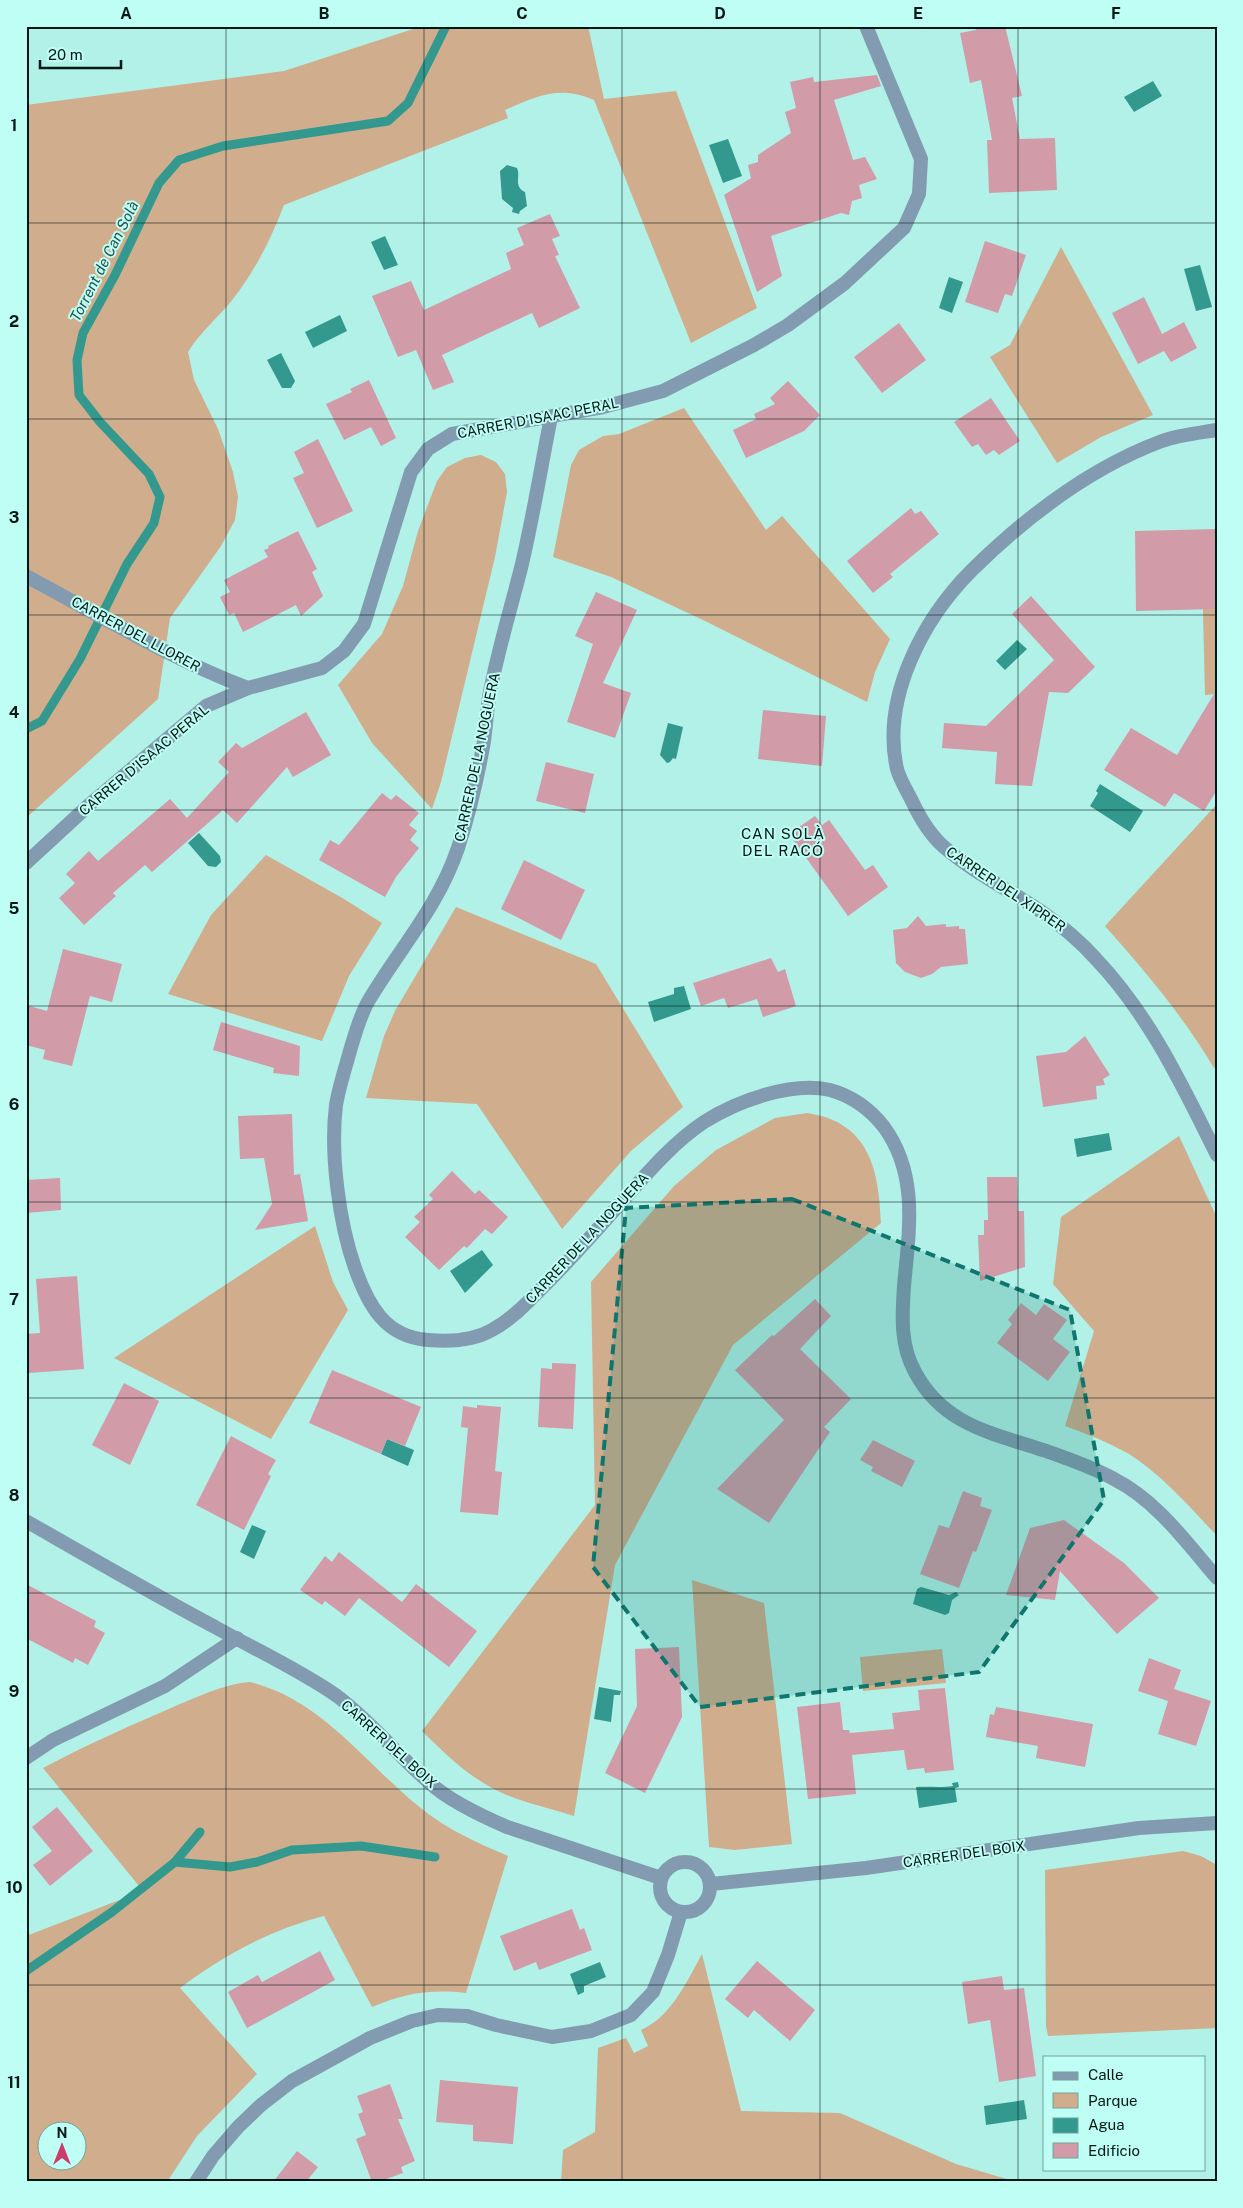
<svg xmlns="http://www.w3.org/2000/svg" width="1243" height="2208" font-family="'Public Sans',sans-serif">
	<rect width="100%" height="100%" fill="#b2f1e7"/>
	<g fill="#d0ad8d" fill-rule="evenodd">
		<path d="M414,26h174l16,73 72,-8 81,217 -66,35 -97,-243c-34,-15 -57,-4 -89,10l3,8 -224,87c-13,34 -29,66 -51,94 -15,19 -33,33 -45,53l6,28 24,49 15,43 5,25 -3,23 -14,26 -51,72 -12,81 -132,119v-713l258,-34 129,-42z"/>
		<path d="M1061,247l92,168 -52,22 -44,26 -67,-106 20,-12z"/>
		<path d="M684,408l82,122 16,-14 108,123 -15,33 -8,30 -164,-82 -92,-43 -58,-20 18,-92 8,-15 24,-14 16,-2z"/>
		<path d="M481,455l15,7 9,12 2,18 -12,65 -54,225 -9,27 -60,-66 -34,-58 44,-51 21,-48 15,-55 19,-50 10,-14 18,-9z"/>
		<path d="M1202,569l15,5v120l-12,1z"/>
		<path d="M1217,804v262l-3,2c-31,-52 -69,-97 -109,-142z"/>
		<path d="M266,855l78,44 38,24 -33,53 -27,65 -154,-47 43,-79z"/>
		<path d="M456,907l140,57 87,143 -52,44 -69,78 -85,-125 -111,-6 18,-62 11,-25z"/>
		<path d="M807,1113c62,9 72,56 74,110l-148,122 -118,220 -41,251c-24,-8 -51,-13 -74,-24 -30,-14 -54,-37 -78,-61l173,-226 -4,-223 83,-96 42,-36 59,-32z"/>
		<path d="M1179,1136l38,82v318c-27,-29 -55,-61 -88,-82 -21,-12 -42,-20 -64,-28l29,-95 -41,-47 8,-67z"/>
		<path d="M315,1226l18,56 15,28 -77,129 -157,-81z"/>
		<path d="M692,1580l72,23 28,241 -57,6 -26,-3z"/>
		<path d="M942,1649l4,34 -83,8 -3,-34z"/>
		<path d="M250,1682c73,18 116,83 172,127 26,21 56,34 86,47l-42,137c-37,-4 -60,0 -94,14l-48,-91c-54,14 -100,39 -144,72l77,86 -60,62 -30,46h-141v-246l117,-45 -100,-123c41,-22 84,-41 128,-60 24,-10 52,-24 79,-26zM48,2130h30v30h-30z"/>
		<path d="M1183,1851l18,5 16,9v163l-169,8 -2,-10 -1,-156z"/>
		<path d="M702,1954l39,157 99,2 116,51 61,18h-456l2,-32 32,-18 3,-84 28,-10 8,15 14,-7 -7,-16c30,-13 46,-49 61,-76z"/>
	</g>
	<g fill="#33998e">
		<path d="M1153,81l9,15 -28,16 -10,-15z"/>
		<path d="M728,139l14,37 -19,7 -14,-38z"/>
		<path d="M507,165l10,3c4,9 -4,18 8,24l2,14 -7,5 -1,3 -7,-2 1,-4 -11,-9 -2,-28z"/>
		<path d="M385,236l13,29 -14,5 -13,-28z"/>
		<path d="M1200,265l12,42 -16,4 -12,-42z"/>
		<path d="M949,277l14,5 -11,31 -13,-5z"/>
		<path d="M340,315l7,16 -34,17 -8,-16z"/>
		<path d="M281,353l14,28 -4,7h-9l-15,-28z"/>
		<path d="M1017,640l10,9 -22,21 -9,-9z"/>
		<path d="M668,723l15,4 -7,32 -3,-1 -3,4 -3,1 -7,-8z"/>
		<path d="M1100,784l43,27 -13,21 -40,-26 8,-13 -2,-2z"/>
		<path d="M199,833l21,23 1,6 -5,5 -8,-1 -20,-23z"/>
		<path d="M684,986l7,23 -37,13 -6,-20 26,-8v-6z"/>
		<path d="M1109,1133l3,17 -35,7 -3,-18z"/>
		<path d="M482,1250l11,15 -28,28 -15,-22z"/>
		<path d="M387,1439l27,11 -6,16 -27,-12z"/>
		<path d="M252,1525l14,6 -12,28 -14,-7z"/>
		<path d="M921,1587l28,8 7,-3 3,3 -7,5 -3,13 -4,2 -32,-11 4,-15z"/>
		<path d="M599,1687l22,4 -1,4h-6l-3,27 -17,-3z"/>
		<path d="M958,1782l1,5 -4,1 2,14 -38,6 -3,-21c13,-1 24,1 37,-1l-1,-3z"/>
		<path d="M600,1962l6,15 -22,9v6l-6,3 -8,-21z"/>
		<path d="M1024,2100l3,19 -41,6 -2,-19z"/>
	</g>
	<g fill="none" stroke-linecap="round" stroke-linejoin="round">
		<g stroke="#33998e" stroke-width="9">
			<path d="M26,729l16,-8 38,-62 47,-95 27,-41 6,-26 -11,-23 -49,-52 -21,-27 -2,-35 6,-27 32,-58 44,-92 20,-23 44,-14 165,-25 20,-18 38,-77"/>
			<path d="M175,1862l55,5 27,-5 35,-12 69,-4 74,11"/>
			<path d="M26,1971l86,-59 63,-50 25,-30"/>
		</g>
	</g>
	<g fill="#d19ca7">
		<path d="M976,26h29l17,70 -10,2 8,41 35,-1 2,52 -68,3 -2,-53h5l-11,-60 -11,3 -10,-50 16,-3z"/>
		<path d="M877,75l4,11 -47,14 19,60 12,-3 12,22 -18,6 3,13 -10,3 -3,14 -8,-2 -70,23 11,40 -25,16 -33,-97 27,-17 -3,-13 10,-3v-7l33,-22 -6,-21 11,-4 -6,-26 23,-5 1,5z"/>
		<path d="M550,214l10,22 -8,3 7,16 -4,1 25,52 -41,20 -7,-15 -90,42 12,27 -21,8 -17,-40 -18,7 -26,-61 39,-15 13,29 87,-41 -5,-16 18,-8 -7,-17z"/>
		<path d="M985,241l41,14 -14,41 -7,-2 -7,19 -33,-11z"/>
		<path d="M1144,297l18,37 22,-12 13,26 -26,14 -7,-11 -26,13 -26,-51z"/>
		<path d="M899,323l27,37 -44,33 -28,-36z"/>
		<path d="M369,380l27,58 -15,8 -10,-19 -27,13 -18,-36 26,-12 -2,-3z"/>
		<path d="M788,381l32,34 -16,16 -58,27 -13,-28 23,-11 -2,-5 21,-10 -5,-6z"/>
		<path d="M991,398l29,43 -21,14 -5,-5 -8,5 -8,-11 -6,3 -18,-25z"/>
		<path d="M318,439l35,72 -36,17 -24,-50 11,-5 -10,-21z"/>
		<path d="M911,508l4,6 6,-3 18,23 -49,40 3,3 -20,16 -26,-32z"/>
		<path d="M1217,529v80l-81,2 -1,-80z"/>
		<path d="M298,531l19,38 -5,3 11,24 -22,20 -5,-11 -53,27 -9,-19 -5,2 -9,-18 10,-5 -6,-12 44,-23 -4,-7 5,-2 -1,-2z"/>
		<path d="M596,592l41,18 -34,73 28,10 -16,45 -48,-16 26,-78 -18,-8z"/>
		<path d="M1031,596l64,71 -27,26 -19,-1 -17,94 -37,-2 2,-32 -55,-4 2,-25 42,3 68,-66 -42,-46z"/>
		<path d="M1217,689v101l-13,21 -30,-18 -9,14 -61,-37 27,-42 46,27z"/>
		<path d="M763,710l63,6 -4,50 -64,-7z"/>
		<path d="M306,712l25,43 -38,22 -6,-10 -50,56 -14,-13 -71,62 -7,-7 -32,28 3,3 -32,29 -25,-27 16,-15 -9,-9 23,-23 9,10 72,-62 17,19 42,-46 -11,-10 18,-19 6,5z"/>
		<path d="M546,762l48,12 -9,39 -49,-12z"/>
		<path d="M382,793l9,7 5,-5 23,18 -10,12 8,6 -7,9 9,8 -23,29 -11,20 -66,-37 11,-20 9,5z"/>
		<path d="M815,816l7,9 7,-5 36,50 8,-5 15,22 -40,29 -59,-82z"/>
		<path d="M524,860l61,30 -24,50 -60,-31z"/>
		<path d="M918,916l8,10 20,-2v3l13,-1v3h6l3,35 -27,3 -9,7 -11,4 -16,-6 -9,-9 -3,-33 14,-2z"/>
		<path d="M63,949l59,15 -10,38 -22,-6 -18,70 -29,-7 2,-9 -19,-5v-40l21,6z"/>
		<path d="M771,958l7,14 7,-3 11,37 -33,11 -6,-18 -29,9 -4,-10 -23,8 -8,-23z"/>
		<path d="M221,1022l79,24 -1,30 -26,-3 1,-5 -61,-18z"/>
		<path d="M1085,1036l25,39 -7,4 2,6 -9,1 1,13 -54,8 -7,-51 30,-4z"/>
		<path d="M292,1114l2,61 6,-1 8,47 -53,9 17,-26 -8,-46 -24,1 -2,-43z"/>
		<path d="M452,1171l23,23 4,-4 29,27 -16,17 -7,-5 -18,19 -3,-2 -25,24 -34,-33 15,-15 -6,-5 19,-18 -4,-4z"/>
		<path d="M987,1177h30l1,34h6l1,56 -45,14 -2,-46h6v-15h4z"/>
		<path d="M60,1178l1,32 -35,3v-33z"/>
		<path d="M77,1276l7,93 -55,4 -3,-39 14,-1 -4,-54z"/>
		<path d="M815,1299l16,17 -31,33 51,50 -27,28 6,5 -61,91 -52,-34 67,-69 -49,-50 37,-35 2,1z"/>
		<path d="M1021,1303l15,12 8,-11 23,16 -14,19 17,13 -22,29 -51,-38 15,-19 -4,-4z"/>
		<path d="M552,1363l24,1 -3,65 -35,-2 3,-59 11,1z"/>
		<path d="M332,1370l89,37 -16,39 -18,-7 -6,15 -72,-31z"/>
		<path d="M124,1383l35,18 -29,64 -38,-20z"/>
		<path d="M477,1405l24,2 -6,64 7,1 -4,43 -38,-3 8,-84 -7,-1 2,-21 14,2z"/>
		<path d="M231,1436l45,24 -8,14 3,2 -27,54 -48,-25z"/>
		<path d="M873,1440l42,21 -13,26 -31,-16 2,-4 -13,-7z"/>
		<path d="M963,1491l19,7 -2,8 12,4 -16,42 -3,-1 -14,37 -39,-14 19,-49 10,3z"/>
		<path d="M1064,1520l60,43 35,35 -42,36 -57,-63 -5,29 -49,-5 24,-67z"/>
		<path d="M339,1552l63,50 14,-18 61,47 -28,36 -90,-69 -14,18 -20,-15 -3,4 -22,-15 25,-34 7,6z"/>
		<path d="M26,1584l70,37 -2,6 11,6 -17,32 -13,-7 -2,5 -47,-25z"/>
		<path d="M679,1647l3,70 -37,76 -40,-20 32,-67 -2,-57z"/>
		<path d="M1149,1658l32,12 -7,19 37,12 -15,45 -38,-12 10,-33 -30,-10z"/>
		<path d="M945,1688l9,82 -29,3 -1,-5 -17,2 -3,-20 -52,5 4,39 -48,5 -11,-92 43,-5 3,28h6l1,3 44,-4 -2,-16 28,-3 -2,-20z"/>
		<path d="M996,1707l97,17 -8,43 -49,-9 2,-12 -52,-9 4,-23 4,1z"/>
		<path d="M57,1807l36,44 -43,35 -17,-21 19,-14 -20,-24z"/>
		<path d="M572,1909l8,21 4,-2 8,22 -53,20 -3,-8 -22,9 -14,-35z"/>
		<path d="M320,1951l15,29 -88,48 -19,-36 30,-17 4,7z"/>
		<path d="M757,1961l58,49 -25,31 -36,-31 -6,8 -23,-19z"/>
		<path d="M1002,1976l2,14 20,-2 12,88 -37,6 -9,-62 -22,4 -6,-42z"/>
		<path d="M440,2080l78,7 -5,57 -40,-3v-16l-37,-3z"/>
		<path d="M390,2084l13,35h-5l17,42 -14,6 2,6 -25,9h-6l-16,-43 10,-4 -8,-21 5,-2 -6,-16z"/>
		<path d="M297,2151l21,16 -12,15h-33z"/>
	</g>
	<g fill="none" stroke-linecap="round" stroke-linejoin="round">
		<g stroke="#829bb0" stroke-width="14">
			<path d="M551,417c-10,50 -18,101 -30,151 -11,43 -24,86 -32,129 -2,14 -3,29 -5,44 -6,35 -15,73 -26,107 -20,59 -58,100 -89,152 -9,15 -14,34 -19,51 -5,18 -11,36 -14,54 -6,48 3,118 19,163 13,37 30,69 73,72 22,2 45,1 64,-10 20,-11 35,-27 51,-43 28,-28 55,-58 82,-89 24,-27 49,-56 79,-76 33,-21 88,-41 126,-32 22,6 40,19 54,37 35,48 25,104 20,159 -2,30 -4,59 11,86 28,53 77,61 128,78 23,8 49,17 71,29 43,22 72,63 103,99"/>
			<path d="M1217,430c-18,3 -38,5 -55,11 -73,27 -135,75 -190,129 -49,49 -91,128 -75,199 3,11 10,22 15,32 8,17 17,33 32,46 30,26 66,43 98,65 20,14 38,29 54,47 54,57 86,126 121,196"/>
			<path d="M26,576c73,39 145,83 222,112"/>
			<path d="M26,863l63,-58 117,-99 42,-18 74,-20 22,-17 20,-27 47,-152 17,-23 24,-15 151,-27 60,-16 91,-46 34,-20 57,-42 59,-55 15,-34 2,-35 -55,-133"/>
			<path d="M26,1521c63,36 125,72 189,106 41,23 83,42 122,69 35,26 61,60 94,88 19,17 53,33 76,43l154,51"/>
			<path d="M26,1758l27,-18 112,-54 72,-48"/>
			<circle cx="685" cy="1887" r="25"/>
			<path d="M711,1884l155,-16 273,-40 78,-5"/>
			<path d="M196,2182l17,-26 25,-29 23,-22 31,-24 78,-43 42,-17 26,-6 29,1 29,9 56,12 39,-6 40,-16 22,-23 15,-37 13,-43"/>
		</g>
	</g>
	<path fill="#0f766e" fill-opacity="0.2" stroke="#0f766e" stroke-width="4" stroke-dasharray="10 6" stroke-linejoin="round" d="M792,1199l278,111 34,190 -125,172 -279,35 -107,-140 33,-359z"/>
	<path fill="none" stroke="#001815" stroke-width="1" stroke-opacity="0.55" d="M226,26v2156M424,26v2156M622,26v2156M820,26v2156M1018,26v2156M26,223h1191M26,419h1191M26,615h1191M26,810h1191M26,1006h1191M26,1202h1191M26,1398h1191M26,1593h1191M26,1789h1191M26,1985h1191"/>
	<g text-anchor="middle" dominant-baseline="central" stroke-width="4" stroke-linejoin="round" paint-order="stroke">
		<g font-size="14" fill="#001815" stroke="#bffef4">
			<text transform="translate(538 418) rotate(-11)">CARRER D'ISAAC PERAL</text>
			<text transform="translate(136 634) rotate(28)">CARRER DEL LLORER</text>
			<text transform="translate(477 757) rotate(-78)">CARRER DE LA NOGUERA</text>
			<text transform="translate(144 760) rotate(-40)">CARRER D'ISAAC PERAL</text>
			<text transform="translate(1006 889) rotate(34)">CARRER DEL XIPRER</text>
			<text transform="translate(587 1238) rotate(-47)">CARRER DE LA NOGUERA</text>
			<text transform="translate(389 1744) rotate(42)">CARRER DEL BOIX</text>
			<text transform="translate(964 1854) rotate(-8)">CARRER DEL BOIX</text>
		</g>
		<g font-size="15" font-style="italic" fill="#27534d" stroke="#bffef4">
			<text transform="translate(104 261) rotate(-63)">Torrent de Can Solà</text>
		</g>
		<g font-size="15" letter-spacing="1" fill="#001815" stroke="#bffef4">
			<text x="783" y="833">CAN SOLÀ<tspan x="783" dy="17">DEL RACÓ</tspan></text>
		</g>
	</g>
	<rect width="1243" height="2208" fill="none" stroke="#bffef4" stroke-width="55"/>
	<rect x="1043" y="2056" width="162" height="115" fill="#bffef4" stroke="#73a29b"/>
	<rect x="1053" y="2072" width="25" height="8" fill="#829bb0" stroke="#73a29b"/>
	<text x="1088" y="2080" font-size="15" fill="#001815">Calle</text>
	<rect x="1053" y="2093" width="25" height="15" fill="#d0ad8d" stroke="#73a29b"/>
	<text x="1088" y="2106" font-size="15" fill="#001815">Parque</text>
	<rect x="1053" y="2118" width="25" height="15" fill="#33998e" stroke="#73a29b"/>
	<text x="1088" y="2130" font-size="15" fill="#001815">Agua</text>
	<rect x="1053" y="2143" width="25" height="15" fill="#d19ca7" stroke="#73a29b"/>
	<text x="1088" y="2156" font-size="15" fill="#001815">Edificio</text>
	<g transform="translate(62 2146)"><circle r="24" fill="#bffef4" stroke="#73a29b"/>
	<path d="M0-4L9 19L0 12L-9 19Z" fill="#c93c6b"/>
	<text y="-8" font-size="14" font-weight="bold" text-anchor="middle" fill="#001815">N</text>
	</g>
	<path d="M40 60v8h81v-8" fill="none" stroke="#001815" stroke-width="2.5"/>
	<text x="48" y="60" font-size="15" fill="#001815" stroke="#bffef4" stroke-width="4" paint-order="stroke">20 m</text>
	<rect x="28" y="28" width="1188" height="2152" fill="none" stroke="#001815" stroke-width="2"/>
	<g font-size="16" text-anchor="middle" font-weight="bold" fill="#001815">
		<text x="126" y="19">A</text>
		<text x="324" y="19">B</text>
		<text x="522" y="19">C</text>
		<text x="720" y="19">D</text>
		<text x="918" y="19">E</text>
		<text x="1116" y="19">F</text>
		<text x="14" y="131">1</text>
		<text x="14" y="327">2</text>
		<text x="14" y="523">3</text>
		<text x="14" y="718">4</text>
		<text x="14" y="914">5</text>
		<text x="14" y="1110">6</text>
		<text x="14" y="1305">7</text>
		<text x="14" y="1501">8</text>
		<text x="14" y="1697">9</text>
		<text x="14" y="1893">10</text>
		<text x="14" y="2088">11</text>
	</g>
</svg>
